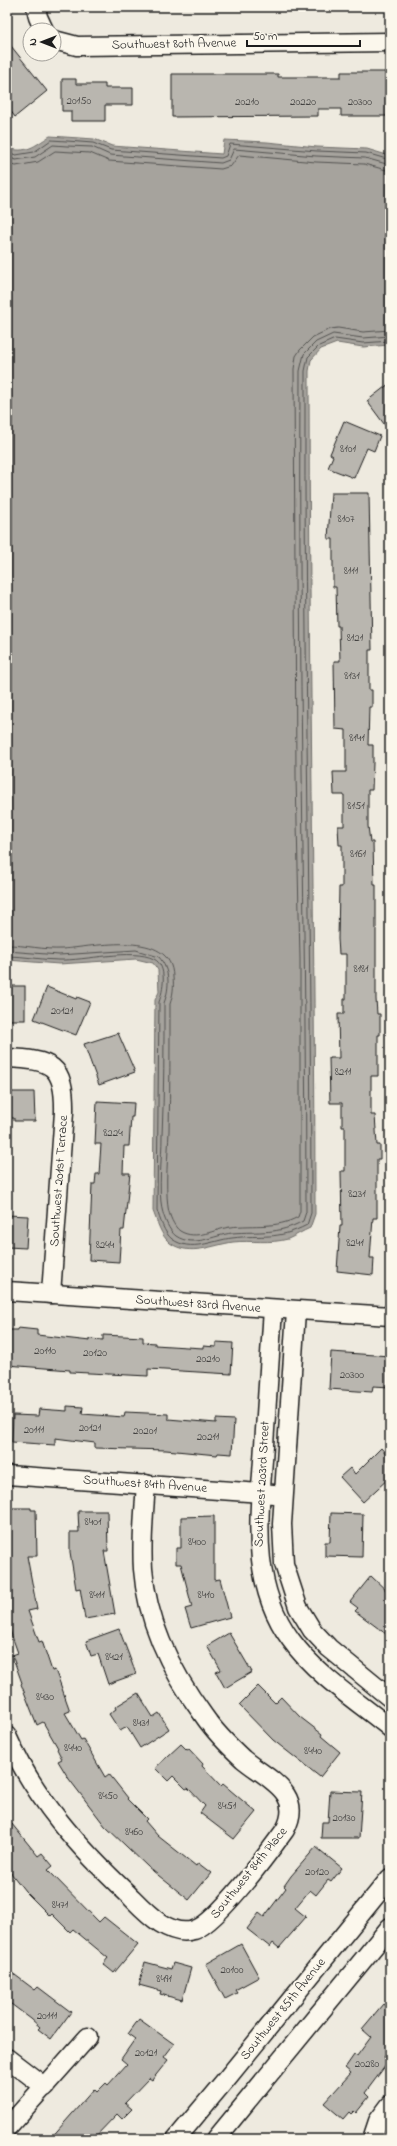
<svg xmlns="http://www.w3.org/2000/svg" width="397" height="2146" font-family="'Indie Flower',sans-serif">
	<rect width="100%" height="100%" fill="#eeeadf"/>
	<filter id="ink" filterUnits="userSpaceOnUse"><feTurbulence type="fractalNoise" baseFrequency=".025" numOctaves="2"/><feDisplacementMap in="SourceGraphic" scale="8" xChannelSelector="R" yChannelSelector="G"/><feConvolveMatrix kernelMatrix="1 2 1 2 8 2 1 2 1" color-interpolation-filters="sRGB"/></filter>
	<g filter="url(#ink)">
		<path fill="#a6a39d" stroke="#6f6d69" d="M50,136l44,3 18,7 110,8 2,-14 43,2 50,5 50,2 23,7v189l-27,2 -26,-4 -16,6 -10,11 -2,11c0,281 6,562 6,843l-5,14c-7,3 -15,8 -22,11 -18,5 -37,1 -55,3 -21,3 -43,15 -63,1 -9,-7 -13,-22 -17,-32l2,-211 4,-8 -1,-22 -5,-7 -17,-4 -77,5 -52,-4v-812c20,6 27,-2 43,-12z"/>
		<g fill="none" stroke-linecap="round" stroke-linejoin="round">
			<g stroke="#535250" stroke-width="1">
				<path d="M7,152l9,3 18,-3 17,-12 16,1 26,2 18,7 110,8 5,-2 4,-12 87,7 49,2 24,7"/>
				<path d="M7,157l9,3 19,-3 18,-12 14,1 25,1 18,8 111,8 8,-3 5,-11 82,7 49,2 25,7"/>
				<path d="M7,164l9,2 22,-4 17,-11 35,2 19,8 112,8 10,-3 8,-11 77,7 48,2 26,7"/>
				<path d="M7,945c18,0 37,5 55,4 32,-2 110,-21 111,28 1,10 0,18 -3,27 0,42 0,85 -1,127 -1,25 -4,52 -1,76 1,8 6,20 12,24 16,10 35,-2 50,-4 25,-3 46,2 68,-10l2,-6v-252l-4,-182 -2,-408 2,-13 4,-6 13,-13 17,-8 8,-1 25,4 27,-2"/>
				<path d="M7,951l52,4 77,-5 23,7c11,13 11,30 5,46 0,44 0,89 -2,133 0,21 -4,53 0,73 2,9 7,22 14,27 18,12 38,-1 56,-3 27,-2 46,2 71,-12l3,-9c0,-280 -8,-561 -6,-841l4,-17 12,-12 17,-8 30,4 27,-2"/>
				<path d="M7,956c18,0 35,4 52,4 26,1 73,-12 95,-1 14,7 9,32 5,43l-2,208c3,9 7,23 15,29 19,14 41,1 60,-1 31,-4 44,3 75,-13l4,-12c0,-281 -7,-561 -6,-842l3,-14 11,-11 16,-7 28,4 27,-2"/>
			</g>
		</g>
		<g fill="#b9b6af" stroke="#1c1c1c">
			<path d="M7,41l40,50 -32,26 -8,-11z"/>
			<path d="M341,72h49v44h-49v-7h-23v7l-146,1v-43h106v3h63z"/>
			<path d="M62,79h14v5h29v4h28v17h-28v16h-34v-10h-9z"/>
			<path d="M390,383v49l-23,-31z"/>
			<path d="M344,421l36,15 -6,15 -7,-3 -13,30 -26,-10 5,-12 -3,-2z"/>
			<path d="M331,493h38l3,157h-3v40h3v17h-3l-1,38h5v18l-1,27h-4v36l2,16h3l1,43h2v114l1,15h3v21h-2v41h-7v39h4l2,30h3v14h-3v59h-4l-3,40h4l-1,17 -36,-4 3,-45h2l-1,-55h4v-44h-3v-24h-12l-1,-45h10l-1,-44h6v-15h2v-45h-7l-1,-15 1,-52h3v-42h-3l-1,-19h6v-31h-10l-1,-23h13v-42l-11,-1 -1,-68h6l-1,-35h-2l-1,-39h-3v-48h-5z"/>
			<rect x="7" y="986" width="18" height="34"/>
			<path d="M47,987l29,12 1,-2 13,5 -14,33 -42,-16z"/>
			<path d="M118,1033l17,39 -36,13 -15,-41z"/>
			<path d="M7,1092h27l1,29h-21v-3h-7z"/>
			<path d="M97,1101l37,2 -1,14h-2l-2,29h-5l-1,27h7l-6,57h-3l-2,32 -30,-2 3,-76h3l1,-10h3l2,-30h-6z"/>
			<path d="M7,1215l21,1 -2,32 -19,-1z"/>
			<path d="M18,1328l19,2v5l53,6v-2l13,1v-5l40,2v5l12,1v2l48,3v-2l13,1v-5l17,1 -2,31 -83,-5v7l-78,-4v-2l-63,-5v-35h11z"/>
			<path d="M331,1352l59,4v31l-17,-1 -1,6 -43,-3z"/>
			<path d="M67,1406l16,1 -1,7 42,3 1,-5 43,2v5l48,4v-4l18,1 -2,34 -14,-1 -1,2 -51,-5 -71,-2v-5l-40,-5v7l-43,-3 1,-27 25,1 1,-7 28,2z"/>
			<path d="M381,1448l9,10v19l-27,25 -23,-25 10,-9 5,6z"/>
			<path d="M7,1508h24v2h5l1,46h-10l10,53 -9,2 11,31 3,-1 10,30 3,-1 5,13 10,28 -5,2 16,27 2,-1 22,38 4,-3 19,24 -1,1 20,20 -2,2 13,15 38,30 2,-3 13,10 -22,27 -41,-33 -43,-41 -36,-47 -11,-18 4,-2 -5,-10 1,-1 -15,-26 -6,3 -16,-41 1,-1 -10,-28 6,-2 -11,-31z"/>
			<path d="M78,1511h29l1,40h-4l11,63 -30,5 -5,-31 -4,1 -6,-37v-20h9z"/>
			<path d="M331,1513l32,1 -1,43 -37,-1v-14h5z"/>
			<path d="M214,1516v64l6,-1 10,38 -39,11 -6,-19 7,-2 -11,-43h-5v-16h5v-31z"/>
			<path d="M371,1576l19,18v43l-35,-26 3,-3 -8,-6z"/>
			<path d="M119,1629l17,45 -28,10 -10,-30 -7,2 -5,-15z"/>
			<path d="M229,1633l23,39 -27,16 -9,-16 5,-2 -14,-24z"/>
			<path d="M258,1686l17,17 6,-6 19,20 22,17 -1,2 19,16 -20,25 -47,-37 -34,-35z"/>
			<path d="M138,1693l15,24 6,-4 10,16 -29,19 -13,-21 -7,4 -11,-17 7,-5 -1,-2z"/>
			<path d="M181,1744l6,6 2,-1 14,15 -1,2 19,20 2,-2 33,28 -22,27 -34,-26 5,-7 -17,-18 -2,1 -13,-13 -5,5 -13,-13z"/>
			<path d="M330,1791l32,1 -3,46h-38l1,-16h6z"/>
			<path d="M7,1818l31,38 4,-3 11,13 -5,4 51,52 5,-5 34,27 -24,29 -11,-9 5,-6 -35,-29 -3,3 -18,-18 -2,2 -25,-25 -18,-23z"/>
			<path d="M316,1847l26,21 -11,14 -3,-2 -12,15 -6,-5 -15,18 11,9 -27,31 -6,-5 -3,4 -23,-18 12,-16 5,4 22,-29 -2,-2 7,-10z"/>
			<path d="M241,1944l18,33 -24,13 2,3 -12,6 -19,-35z"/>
			<path d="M145,1962l26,7 2,-6 18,5 -9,32 -22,-6 1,-3 -22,-6z"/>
			<path d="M7,1969l28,21 3,-3 33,25 -20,27 -13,-10 2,-2 -9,-8 -24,-18z"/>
			<path d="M383,2004l7,5v41l-6,7 5,4 -24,32 4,4 -13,16 -2,-2 -3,3 -2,-2 -6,7 -19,-16 27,-30 -6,-5 9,-13 3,1 14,-19 -9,-8z"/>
			<path d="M139,2019l35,25 -10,13 4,3 -16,20 -3,-2 -24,25 7,6 -10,10 -5,-5 -24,25h-43l44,-50 3,3 9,-9 2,2 19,-21 -6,-5 14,-20 -7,-5z"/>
		</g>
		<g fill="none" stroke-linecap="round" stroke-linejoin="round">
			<defs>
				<g id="minor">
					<path d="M36,7l2,10 6,13"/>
					<path d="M54,40l23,6 313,-4"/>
					<path d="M7,1058c44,2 58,6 57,54l-13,182"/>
					<path d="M7,1291l383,25"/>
					<path d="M273,1309c-3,45 -6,91 -9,136 -4,67 -16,137 27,195 25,35 66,61 99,88"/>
					<path d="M296,1311l-14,213 2,40 14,43 14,23 17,18 61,50"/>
					<path d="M7,1475l267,19"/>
					<path d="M7,1736c27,62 73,113 121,158 16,16 40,44 66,36 22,-6 75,-78 91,-100 20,-37 -18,-51 -42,-71 -14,-13 -28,-27 -39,-43 -31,-42 -57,-93 -61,-147 -2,-28 1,-56 3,-85"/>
					<path d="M7,2058l38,29"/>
					<path d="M7,2128l81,-91"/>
					<path d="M176,2139l52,-62 162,-199"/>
					<path d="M216,2139l174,-212"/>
					<path d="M372,2139l6,-18 12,-16"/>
				</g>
			</defs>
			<use href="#minor" stroke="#1c1c1c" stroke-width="21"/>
			<use href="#minor" stroke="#fbf7ec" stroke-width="18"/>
		</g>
	</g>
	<g text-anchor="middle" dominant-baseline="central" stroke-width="4" stroke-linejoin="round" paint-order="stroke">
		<g font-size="11" fill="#434241">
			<text x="79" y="101">20150</text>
			<text x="247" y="102">20210</text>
			<text x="303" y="102">20220</text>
			<text x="360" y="102">20300</text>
			<text x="348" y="449">8101</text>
			<text x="346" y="519">8107</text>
			<text x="351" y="571">8111</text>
			<text x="355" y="638">8121</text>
			<text x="352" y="676">8131</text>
			<text x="357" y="738">8141</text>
			<text x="356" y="806">8151</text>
			<text x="358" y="854">8161</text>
			<text x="361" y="969">8181</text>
			<text x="62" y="1011">20121</text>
			<text x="343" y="1072">8211</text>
			<text x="113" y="1133">8224</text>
			<text x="357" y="1194">8231</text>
			<text x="355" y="1243">8241</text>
			<text x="105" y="1245">8244</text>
			<text x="45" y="1351">20110</text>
			<text x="95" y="1353">20120</text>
			<text x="208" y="1359">20210</text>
			<text x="352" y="1375">20300</text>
			<text x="90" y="1428">20121</text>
			<text x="34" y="1430">20111</text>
			<text x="145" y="1431">20201</text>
			<text x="208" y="1437">20211</text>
			<text x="93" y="1522">8401</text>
			<text x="197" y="1542">8400</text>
			<text x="97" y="1595">8411</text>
			<text x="206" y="1595">8410</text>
			<text x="114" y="1657">8421</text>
			<text x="45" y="1697">8430</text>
			<text x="141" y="1723">8431</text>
			<text x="73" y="1748">8440</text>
			<text x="313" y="1751">8440</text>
			<text x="108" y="1796">8450</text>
			<text x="227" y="1806">8451</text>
			<text x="344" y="1818">20130</text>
			<text x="134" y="1832">8460</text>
			<text x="317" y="1872">20120</text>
			<text x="60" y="1905">8471</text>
			<text x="232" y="1970">20100</text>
			<text x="164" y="1979">8491</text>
			<text x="47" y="2016">20111</text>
			<text x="146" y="2053">20121</text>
			<text x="367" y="2064">20280</text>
		</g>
		<g font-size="13" fill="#1c1c1c" stroke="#fbf7ec">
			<text transform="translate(174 44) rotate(-1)">Southwest 80th Avenue</text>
			<text transform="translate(59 1181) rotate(-86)">Southwest 201st Terrace</text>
			<text transform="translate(198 1304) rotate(4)">Southwest 83rd Avenue</text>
			<text transform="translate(145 1484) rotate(4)">Southwest 84th Avenue</text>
			<text transform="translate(262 1484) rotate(-87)">Southwest 203rd Street</text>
			<text transform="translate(249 1873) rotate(-51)">Southwest 84th Place</text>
			<text transform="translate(283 2009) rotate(-51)">Southwest 85th Avenue</text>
		</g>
	</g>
	<rect width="397" height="2146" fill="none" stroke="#fbf7ec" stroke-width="24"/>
	<rect x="12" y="12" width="373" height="2122" fill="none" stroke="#1c1c1c" stroke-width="1.5" filter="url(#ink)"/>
	<g transform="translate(42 42) rotate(270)"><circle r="19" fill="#fbf7ec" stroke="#a29f99"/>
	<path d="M0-3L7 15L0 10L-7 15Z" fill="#1c1c1c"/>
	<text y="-6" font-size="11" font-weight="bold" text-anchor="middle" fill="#1c1c1c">N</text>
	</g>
	<path d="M247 40v6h113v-6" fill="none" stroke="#1c1c1c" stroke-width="2"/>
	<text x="253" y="40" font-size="12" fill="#1c1c1c" stroke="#fbf7ec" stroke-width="3" paint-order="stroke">50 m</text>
</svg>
